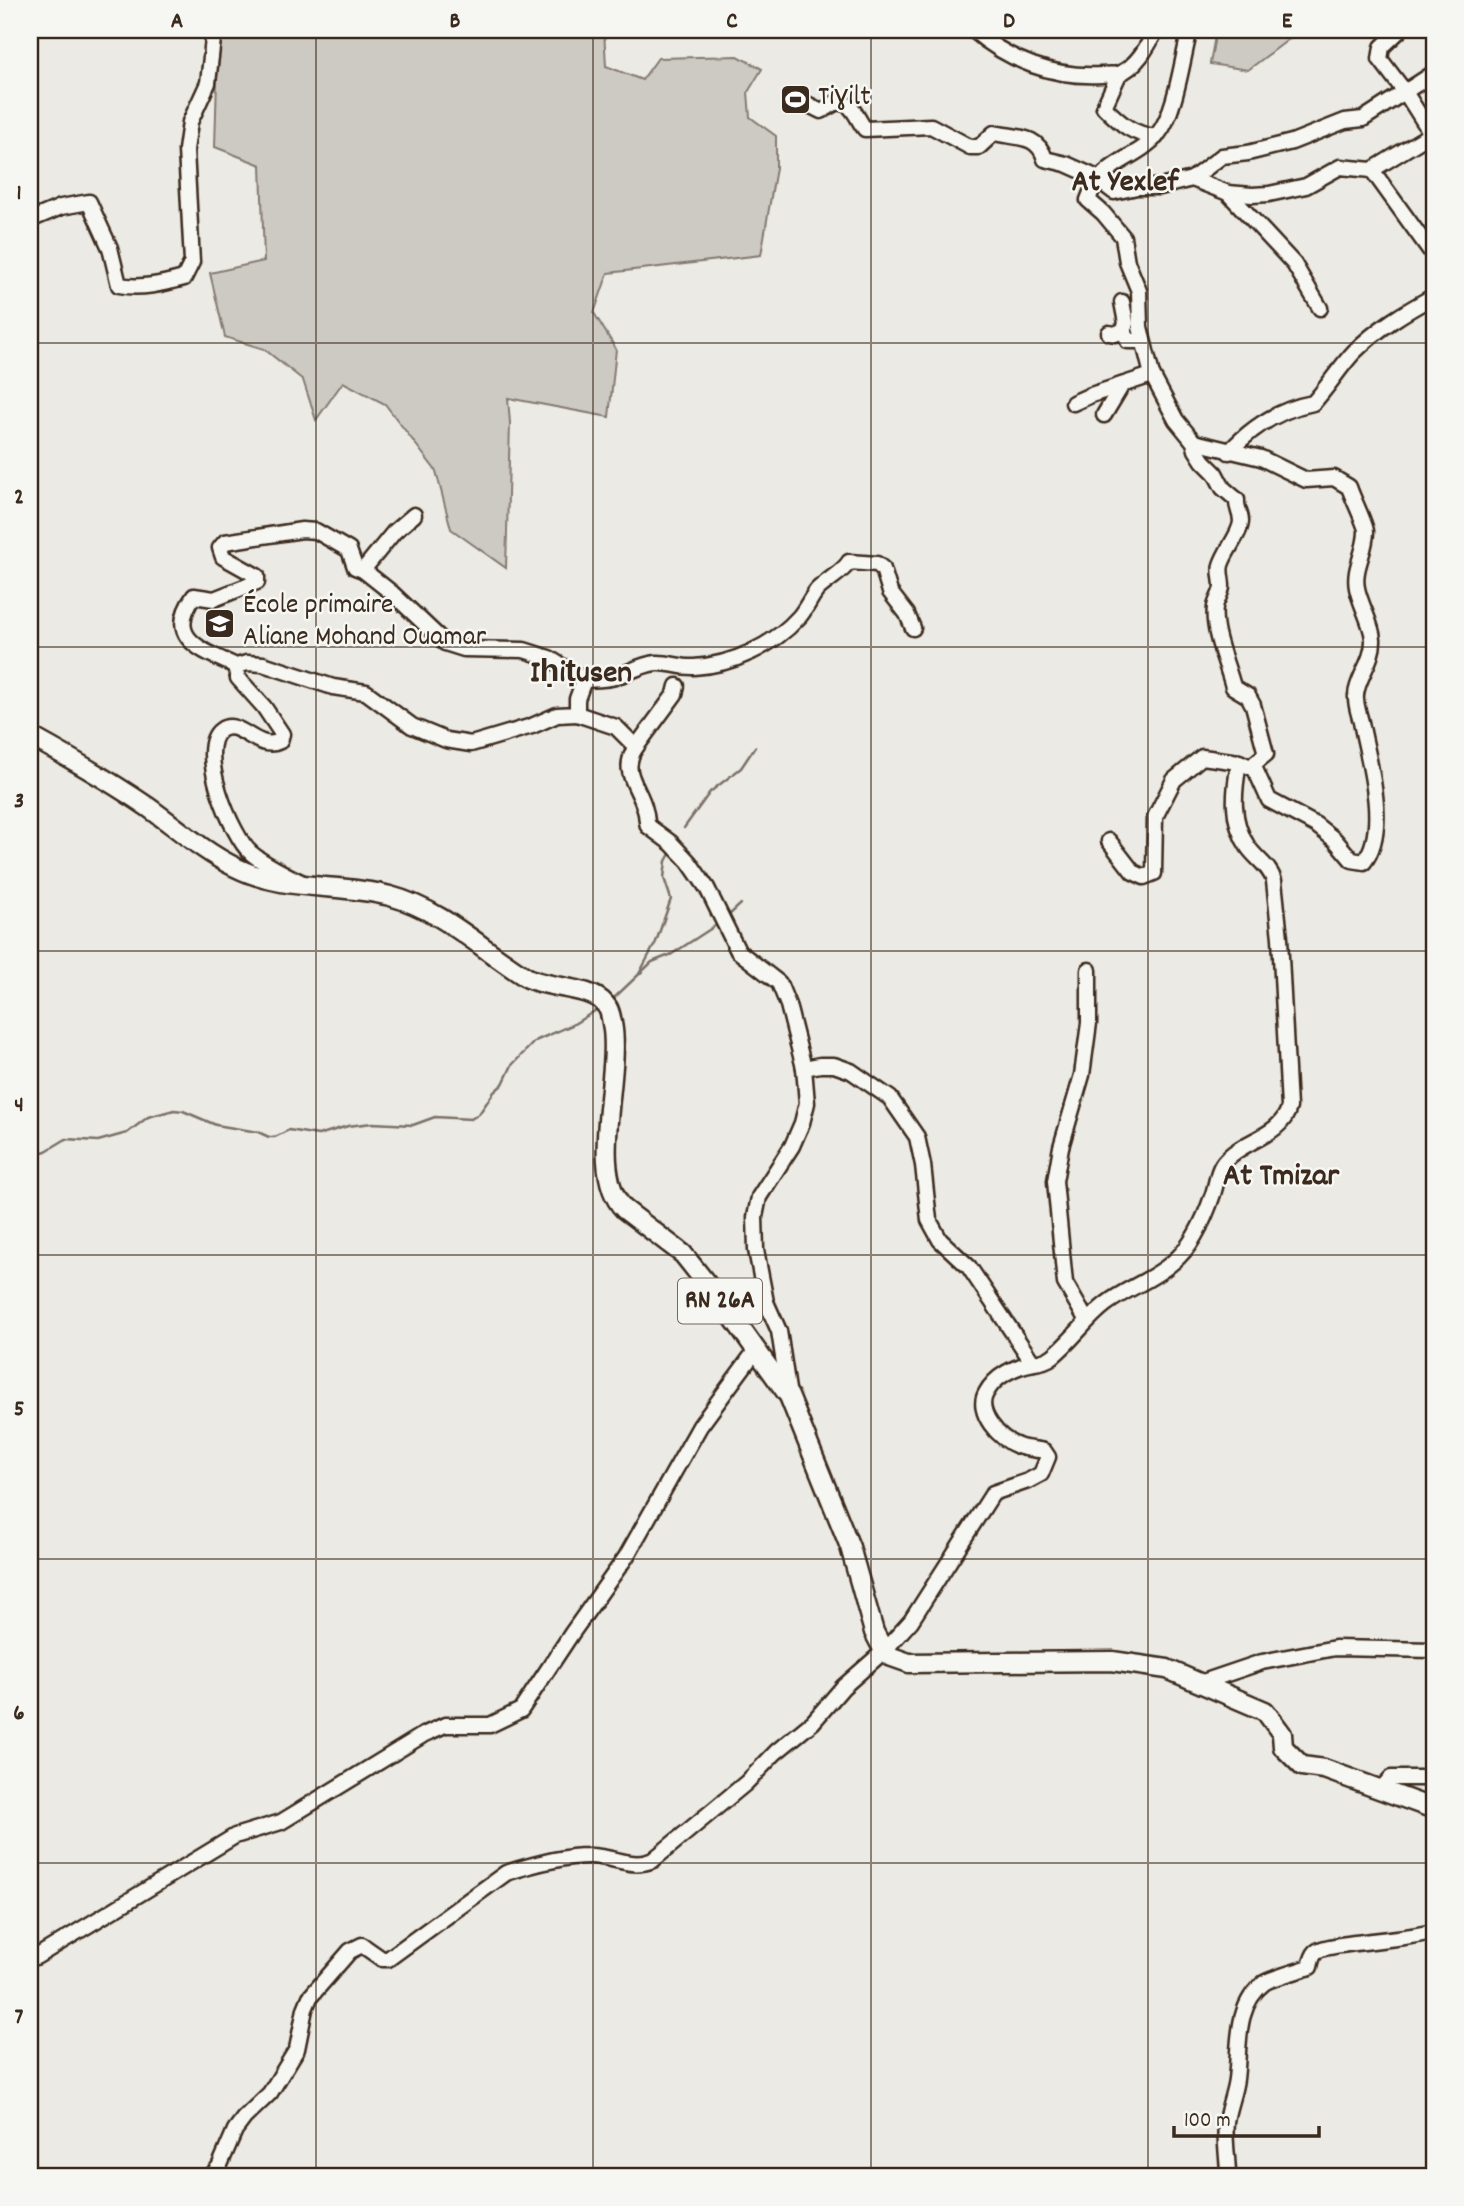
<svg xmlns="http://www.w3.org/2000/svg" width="1464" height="2206" font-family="Dekko,sans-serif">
	<rect width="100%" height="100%" fill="#ebeae5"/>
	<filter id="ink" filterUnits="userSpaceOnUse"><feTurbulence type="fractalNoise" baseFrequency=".0143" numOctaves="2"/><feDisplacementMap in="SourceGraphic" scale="14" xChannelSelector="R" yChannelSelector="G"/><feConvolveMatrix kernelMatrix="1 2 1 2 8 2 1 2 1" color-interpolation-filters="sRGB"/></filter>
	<g filter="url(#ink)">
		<g fill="#cdcac4" stroke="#847a71" stroke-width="2">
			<path d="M222,30h382l2,36 36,14 16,-22 80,-2 24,13 -14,23 2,25 26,19v32l-15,87 -153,18 -14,40 22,36 -7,68 -101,-19 2,25 -4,145 -55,-39 -15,-58 -51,-67 -42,-22 -27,38 -13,-40 -39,-31 -39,-12 -15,-64 54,-12 -3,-96 -46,-18 2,-68z"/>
			<path d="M1216,30h85l-53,40 -38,-6z"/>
		</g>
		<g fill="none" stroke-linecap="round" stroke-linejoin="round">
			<g stroke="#7c7167" stroke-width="2.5">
				<path d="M684,828l26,-36 31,-24 14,-21"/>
				<path d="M728,916l13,-12"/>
				<path d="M639,974l17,-32 15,-43 -7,-21 2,-17 5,-9"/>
				<path d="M613,999l39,-37 20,-8 46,-30"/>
				<path d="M30,1155l16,-4 20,-12 32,2 29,-8 21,-16 26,-7 9,1 33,14 42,7 11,5h6l14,-7 29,5 30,-9 24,-3 41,2 22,-8 36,2 8,-5 15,-22 9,-8 9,-19 23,-24 39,-17 24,-15"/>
			</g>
			<defs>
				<g id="minor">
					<path d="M973,30c36,31 81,48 129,45 5,-1 11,0 16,-1 18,-6 30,-28 38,-44"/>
					<path d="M1400,30l-18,17 -2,12 25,33 26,41"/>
					<path d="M1119,74l-15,33c17,17 28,27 52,30"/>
					<path d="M803,102l18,9c5,-2 11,-7 15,-8 17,-3 21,17 29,26l66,-3 39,21h9l15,-14c22,5 44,1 51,26l21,5 27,12 21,16 23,-5h23l32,-8 36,14 24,2 17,-1 37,-8 34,-19 32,3 62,86"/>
					<path d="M1372,170l62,-38"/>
					<path d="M1192,179l30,-23 26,-3 44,-11 53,-21 18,-2 71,-46"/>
					<path d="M1228,193l66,71 26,44"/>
					<path d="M30,220l31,-13 28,-5 21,46 9,37c23,4 43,-1 65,-7l8,-16 -6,-112 4,-28 18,-39 6,-53"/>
					<path d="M1122,302l4,21 -2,7"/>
					<path d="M1109,333l6,1 9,-4 4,11h15"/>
					<path d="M1073,403l18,-8 61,-20"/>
					<path d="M1104,415l18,-30"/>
					<path d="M1194,442l2,8 7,11 12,12 8,15 14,12c-1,8 4,13 4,21 0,12 -16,30 -20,44 -2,7 1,14 1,21 0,7 -6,14 -7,21 -3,25 12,56 18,80l15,9 5,9 13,49 -11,9v6"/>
					<path d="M1229,452c23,-25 51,-43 84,-49 15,-16 26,-35 41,-51 24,-24 51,-40 80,-56"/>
					<path d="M363,570l31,-38 20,-17"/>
					<path d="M238,667c-33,-16 -75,-27 -44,-71l20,3 43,-17v-6l-34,-19 -3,-9 5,-6 77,-12 14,1 33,19 6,17 8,3 29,23 53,50 19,6 60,1 25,8 35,22"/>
					<path d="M577,714l39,13 20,20c-17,25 4,40 9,63 2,5 1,10 3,16l23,17 18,19 18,26 31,63 41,32 9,22 16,63"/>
					<path d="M636,747l39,-53 2,-8"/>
					<path d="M1109,841l24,31 11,5 10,-4 1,-56 19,-37 28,-23 37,5 16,7 14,31 47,25 19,15 17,20 12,2c26,-34 4,-102 -3,-140 -2,-8 -6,-19 -5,-27 1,-17 18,-35 17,-56 -1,-15 -13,-35 -16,-51 -4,-20 9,-36 9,-57 0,-6 -14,-34 -17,-44l-15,-9 -28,2 -45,-22 -67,-16 -18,-22 -24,-45 -12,-48 -1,-36 -12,-29 -4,-25 -20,-24 -15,-13c13,-40 48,-39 70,-66 18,-22 24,-75 32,-104"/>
					<path d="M303,883c-13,-6 -42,-21 -52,-30 -19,-16 -56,-105 -30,-123 18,-13 36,23 59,11l2,-7 -18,-27 -26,-29 -2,-8 4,-5 7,-2 16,1 70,23 33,5 46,34 34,14 25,4 61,-18 25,-11 20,-1v-15l7,-19c8,-1 18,0 27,-2 16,-4 28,-13 45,-15 13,-1 25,5 38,4 38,-2 79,-21 105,-50 7,-8 11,-18 18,-27 9,-9 27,-19 32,-28l28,2 6,5 7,23 17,22 6,14"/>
					<path d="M1087,1321l-22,-38 -10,-102 6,-34 21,-72 7,-52v-53"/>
					<path d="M789,1396l-10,-65 -13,-29 -10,-52 -1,-33 4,-20 33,-51 10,-23 5,-20 -3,-35 16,-3h14l17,6 39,27 27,39 6,28 6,55 11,20 29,27 64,96"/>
					<path d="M1200,1683l62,-21 73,-14 99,2"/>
					<path d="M1382,1788l9,-10h43"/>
					<path d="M36,1957l199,-121 46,-14 142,-87 22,-10h45l31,-15 51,-77 54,-76 74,-131 56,-76"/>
					<path d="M211,2176l8,-9 16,-37 9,-12 26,-25 27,-44 8,-40 5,-12 40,-46 12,-6 20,14h6l118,-86c25,-8 56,-17 82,-17 23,-1 44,14 65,4l93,-77 30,-31 37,-30 30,-35 41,-36 27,-30 82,-128 35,-12 13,-7 7,-17 -4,-6c-8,-2 -19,-2 -26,-5 -19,-7 -43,-34 -32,-53 9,-17 29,-27 48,-30 7,-1 13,-2 19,-7 19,-15 33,-37 53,-52 21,-16 47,-24 67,-42 20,-16 32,-44 40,-68 4,-11 4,-25 13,-34 17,-20 56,-24 63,-53l-9,-169 -6,-57c-4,-15 -18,-22 -26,-34 -18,-27 -14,-56 -9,-85"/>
					<path d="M1228,2176c0,-18 -4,-36 -2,-54 2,-15 8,-28 10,-43 4,-32 -2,-73 28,-96 7,-5 34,-12 46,-16 1,-5 3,-12 6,-15 10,-10 96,-12 118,-21"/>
				</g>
				<path id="major" d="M30,736c40,22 80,45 118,71 28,20 56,45 87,60 52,26 103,15 155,29 53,14 91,53 136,81 21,12 65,9 79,27 5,5 6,13 7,19 10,51 -25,148 12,186l59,45 46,58 60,84 61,151 24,85 10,19 8,6 17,6 203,-2 55,8 98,42 17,23 1,13 19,19 22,3 110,40"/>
			</defs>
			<use href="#minor" stroke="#3b2a1e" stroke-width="19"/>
			<use href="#major" stroke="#3b2a1e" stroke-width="23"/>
			<use href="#minor" stroke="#f6f6f2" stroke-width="14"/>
			<use href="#major" stroke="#f6f6f2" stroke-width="18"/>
		</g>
	</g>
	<path fill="none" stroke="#3b2a1e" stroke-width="2" stroke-opacity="0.55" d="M316,30v2146M593,30v2146M871,30v2146M1148,30v2146M30,343h1404M30,647h1404M30,951h1404M30,1255h1404M30,1559h1404M30,1863h1404"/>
	<defs>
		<symbol id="stadium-square" viewBox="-11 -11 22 22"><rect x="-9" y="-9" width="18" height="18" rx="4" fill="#3b2a1e" stroke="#f6f6f2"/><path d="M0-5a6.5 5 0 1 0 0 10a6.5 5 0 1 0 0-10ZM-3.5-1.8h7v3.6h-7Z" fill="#fff"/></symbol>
		<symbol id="school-square" viewBox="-11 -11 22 22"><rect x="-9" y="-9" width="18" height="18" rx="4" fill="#3b2a1e" stroke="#f6f6f2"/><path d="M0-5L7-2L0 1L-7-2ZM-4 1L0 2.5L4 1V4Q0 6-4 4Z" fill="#fff"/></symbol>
	</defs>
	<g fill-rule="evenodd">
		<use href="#stadium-square" x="778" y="82" width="35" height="35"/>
		<use href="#school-square" x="202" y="606" width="35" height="35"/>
	</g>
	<g text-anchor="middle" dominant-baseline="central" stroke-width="5" stroke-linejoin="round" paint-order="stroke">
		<rect fill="#f6f6f2" stroke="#73675e" stroke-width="2" x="678" y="1278.5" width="84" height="45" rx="5"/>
		<g font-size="26" font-weight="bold" fill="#3b2a1e">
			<text x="720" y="1301">RN 26A</text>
		</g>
		<g font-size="28" fill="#3b2a1e" stroke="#f6f6f2" text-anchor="start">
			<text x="818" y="99">Tiɣilt</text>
			<text x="243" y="607">École primaire<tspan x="243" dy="32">Aliane Mohand Ouamar</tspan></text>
		</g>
		<g font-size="32" font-weight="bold" fill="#3b2a1e" stroke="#f6f6f2">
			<text x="1125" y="184">At Yexlef</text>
			<text x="581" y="675">Iḥiṭusen</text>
			<text x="1281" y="1178">At Tmizar</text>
		</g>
	</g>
	<rect width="1464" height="2206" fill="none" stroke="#f6f6f2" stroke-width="77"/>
	<path d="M1174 2126v10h145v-10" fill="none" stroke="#3b2a1e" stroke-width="3.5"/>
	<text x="1184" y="2126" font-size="21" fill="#3b2a1e" stroke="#f6f6f2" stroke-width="5" paint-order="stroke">100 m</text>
	<rect x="38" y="38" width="1388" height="2130" fill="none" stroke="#3b2a1e" stroke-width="2.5"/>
	<g font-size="23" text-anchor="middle" font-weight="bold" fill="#3b2a1e">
		<text x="177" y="27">A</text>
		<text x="455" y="27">B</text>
		<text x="732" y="27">C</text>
		<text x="1009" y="27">D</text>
		<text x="1287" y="27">E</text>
		<text x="19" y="199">1</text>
		<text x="19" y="503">2</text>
		<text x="19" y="807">3</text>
		<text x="19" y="1111">4</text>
		<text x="19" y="1415">5</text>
		<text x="19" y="1719">6</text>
		<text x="19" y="2023">7</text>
	</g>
</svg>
